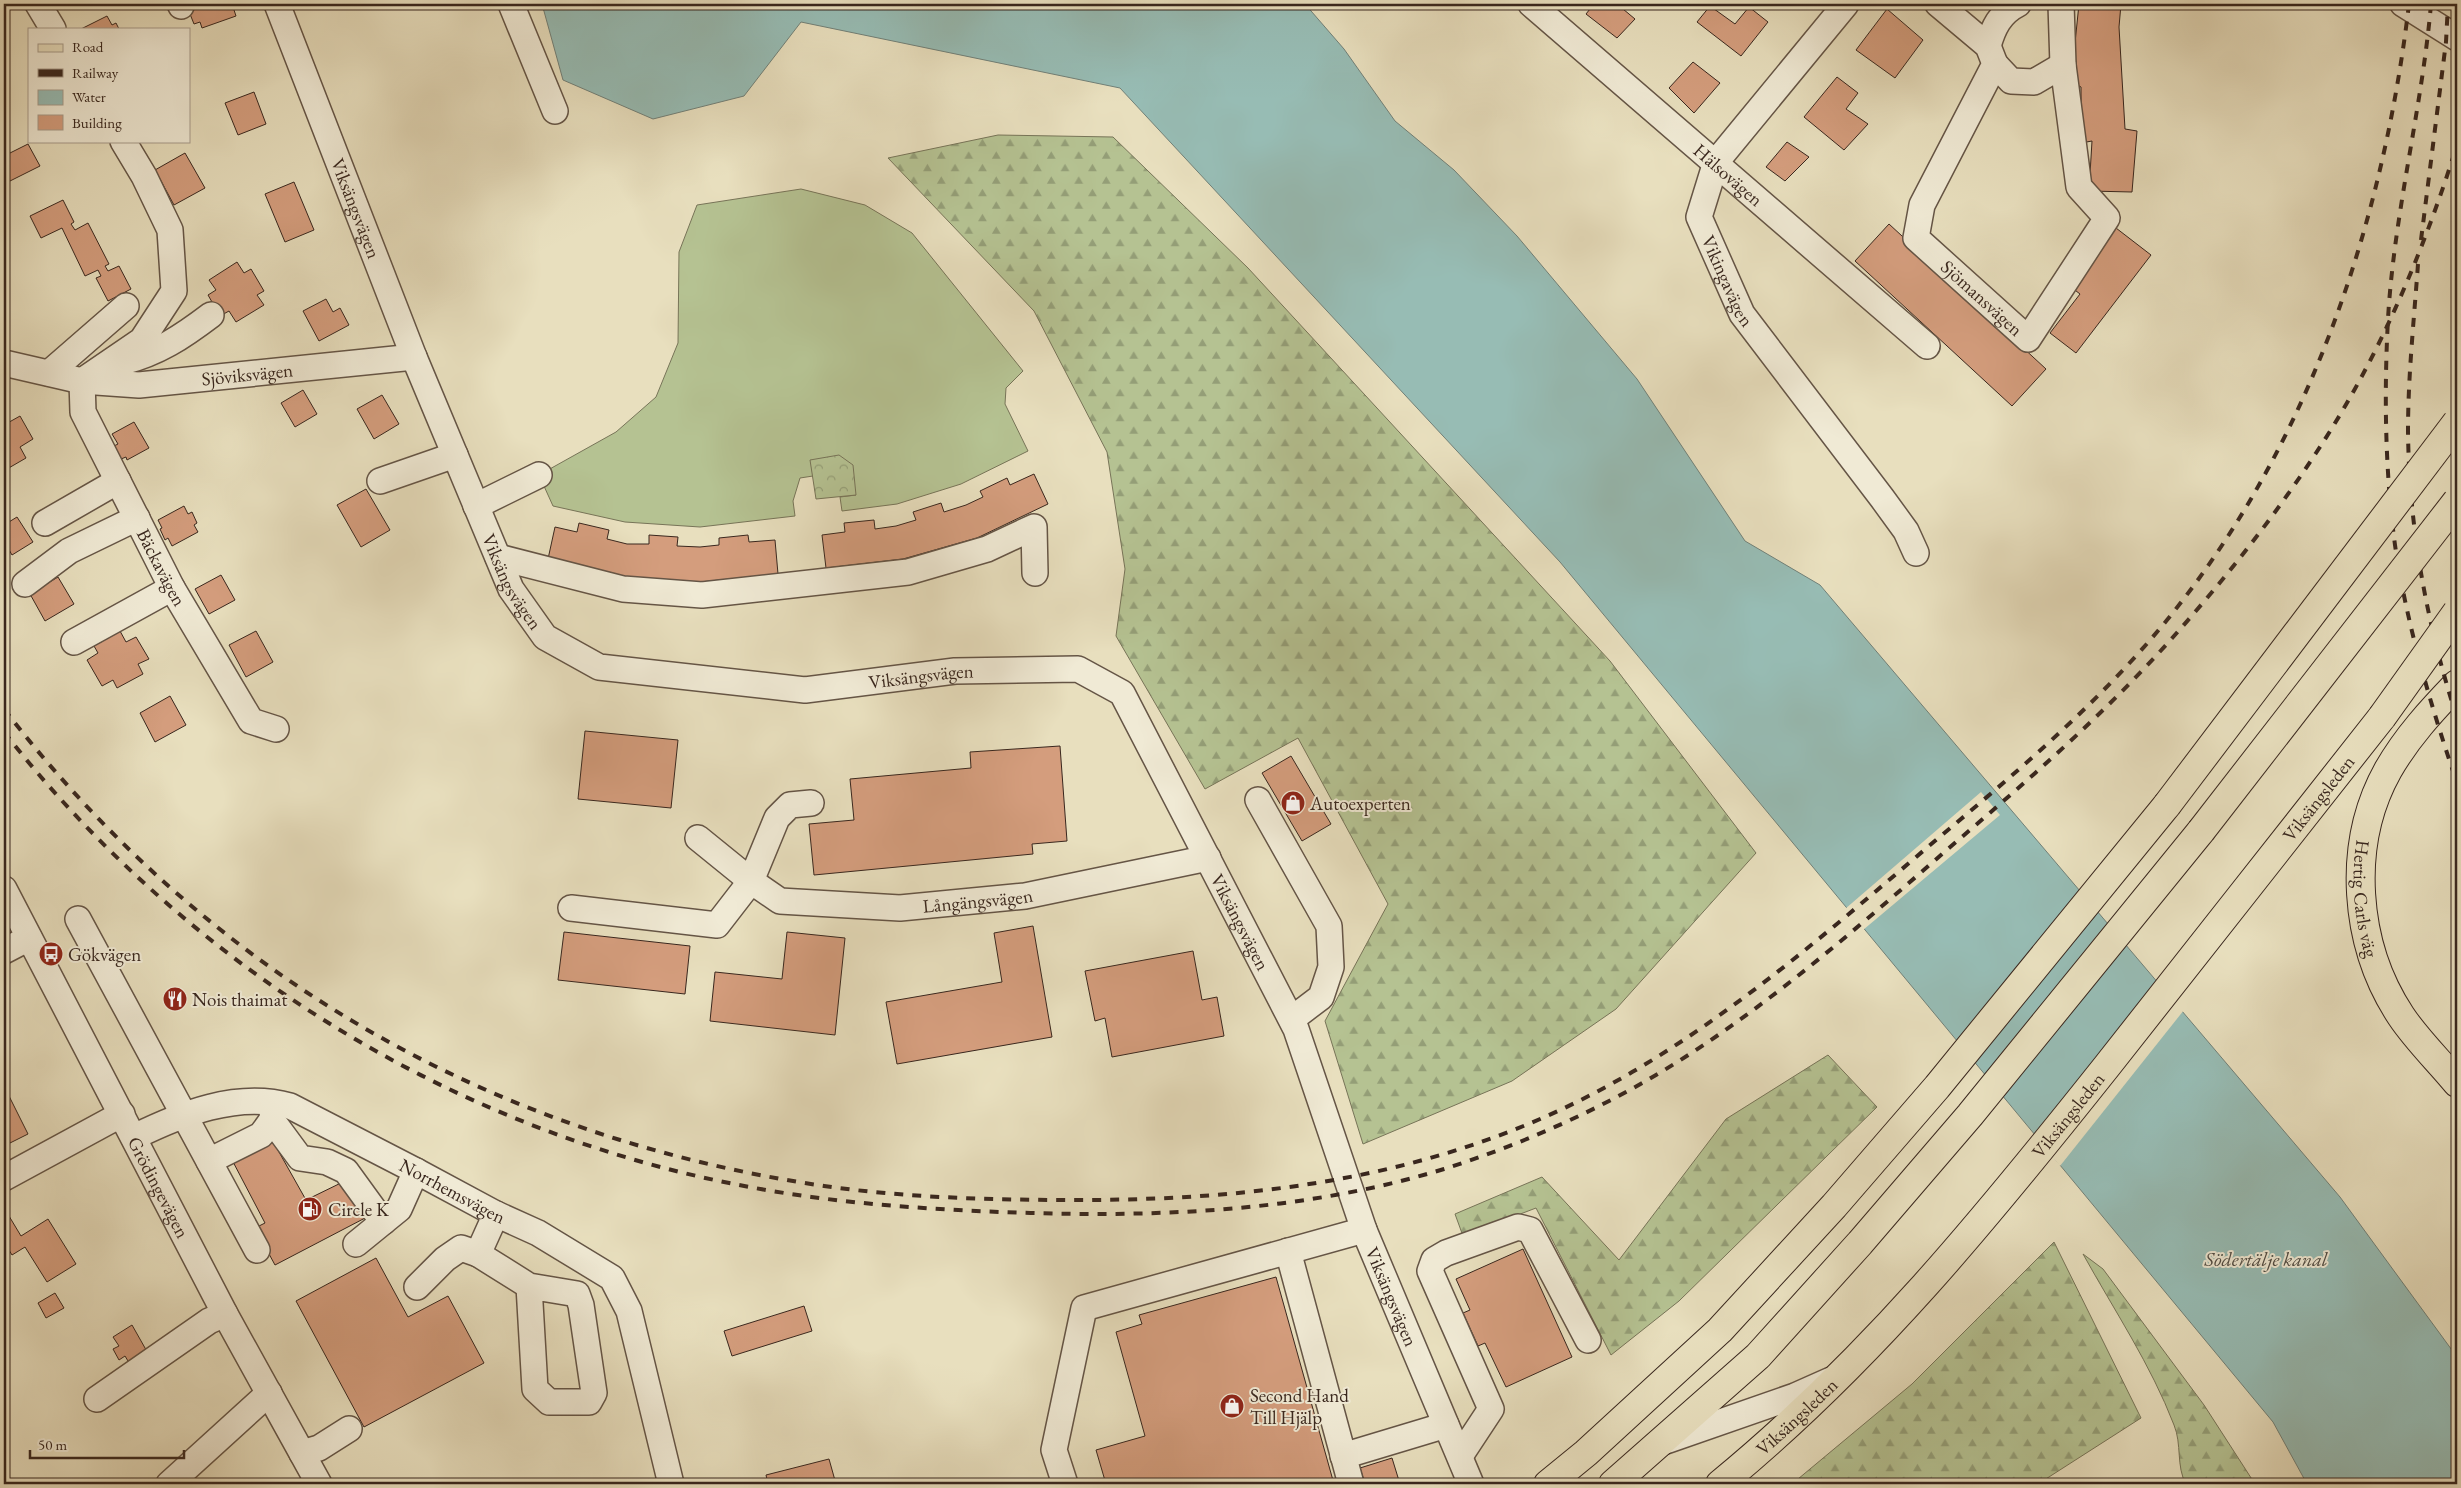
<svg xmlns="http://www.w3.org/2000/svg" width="2461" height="1488" font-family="'EB Garamond',serif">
	<defs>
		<pattern id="forest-firs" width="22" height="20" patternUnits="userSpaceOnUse" patternTransform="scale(1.25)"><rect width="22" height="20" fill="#b5c292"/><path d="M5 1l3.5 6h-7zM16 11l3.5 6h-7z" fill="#949e77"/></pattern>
		<pattern id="park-crowns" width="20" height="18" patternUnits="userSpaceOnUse" patternTransform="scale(1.25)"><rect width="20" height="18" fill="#b5c292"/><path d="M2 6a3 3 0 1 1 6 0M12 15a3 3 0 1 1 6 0" fill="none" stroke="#949e77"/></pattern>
	</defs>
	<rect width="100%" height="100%" fill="#e8dfbe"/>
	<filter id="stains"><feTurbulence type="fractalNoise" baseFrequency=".004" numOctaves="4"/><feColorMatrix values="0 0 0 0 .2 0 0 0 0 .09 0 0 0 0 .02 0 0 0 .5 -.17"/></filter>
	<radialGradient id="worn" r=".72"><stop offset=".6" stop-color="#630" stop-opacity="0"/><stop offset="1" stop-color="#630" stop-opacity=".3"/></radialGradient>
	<path fill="#b5c292" stroke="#777458" d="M801,189l64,16 47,28 111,138 -17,17 -1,16 23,47 -67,33 -64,20 -55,7 -2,-14 16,-2 -45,-35 2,16 -13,2 -7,23 2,15 -95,11 -75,-5 -72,-16 -14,-31 77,-43 40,-35 22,-54 1,-91 18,-47z"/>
	<g fill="url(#forest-firs)" stroke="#777458">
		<path d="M998,135l115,2 135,131 362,393 146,192 -140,156 -104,72 -149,63 -38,-123 63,-117 -90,-166 -93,51 -89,-153 9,-67 -18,-117 -73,-141 -146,-153z"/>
		<path d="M1828,1055l49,52 -198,194 -68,54 -75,-147 -73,28 -8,-22 87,-37 77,83 107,-141z"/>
		<path d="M2054,1242l87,176 -103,66h-246l120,-100z"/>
		<path d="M2083,1254l20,15 101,136 51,79h-69c-10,-17 -4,-40 -12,-59 -23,-60 -60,-115 -91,-171z"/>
	</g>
	<path fill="url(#park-crowns)" stroke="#777458" d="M839,455l14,10 3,30 -40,4 -6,-39z"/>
	<path fill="#97bcb4" stroke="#718078" d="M542,4h763l39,45 51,72 59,49 63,66 120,143 108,162 75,44 520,612 117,160v127h-150l-34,-62 -713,-860 -440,-474 -319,-66 -57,74 -91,23 -90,-39z"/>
	<g fill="#e8dfbe">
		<path d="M1981,792l19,23 -137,115 -18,-21z"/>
		<path d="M2158,979l26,31 -124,156 -26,-30z"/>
	</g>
	<g fill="#d49d7d" stroke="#39271e">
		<path d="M186,4h46l4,12 -34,12 -2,-6 -6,2z"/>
		<path d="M1594,4h33l-4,5 12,10 -18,19 -31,-24z"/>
		<path d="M2079,4h42l-2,23 6,102 12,2 -5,61 -43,-1 3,-50 -11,2v-56l-10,-5z"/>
		<path d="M1710,6l25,18 14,-17 19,15 -27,34 -44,-34z"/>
		<path d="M1887,9l36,31 -28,38 -39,-28z"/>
		<path d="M107,16l5,9 4,-2 3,6h-38z"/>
		<path d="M1693,62l27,21 -26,30 -25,-25z"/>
		<path d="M1837,77l21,16 -12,16 22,15 -24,26 -40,-33z"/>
		<path d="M254,92l12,32 -28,11 -13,-32z"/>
		<path d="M1787,142l22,15 -24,24 -19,-14z"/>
		<path d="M28,144l12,22 -36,18v-28z"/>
		<path d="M185,153l20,35 -31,17 -19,-35z"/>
		<path d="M294,182l20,48 -29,12 -20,-48z"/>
		<path d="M63,200l11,22 -3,2 4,6 13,-7 21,41 -4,2 3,5 11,-5 12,23 -23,12 -12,-23 5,-2 -3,-6 -13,6 -23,-48 -21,10 -11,-22z"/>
		<path d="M1889,224l157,145 -34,37 -157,-145z"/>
		<path d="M2116,228l35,27 -75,98 -26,-20 30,-39 -9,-7z"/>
		<path d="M237,262l7,11 7,-4 13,22 -7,4 7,10 -28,17 -7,-11 -9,5 -12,-21 8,-5 -7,-10z"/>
		<path d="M326,299l7,13 7,-4 9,17 -30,16 -16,-30z"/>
		<path d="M303,390l14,24 -22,13 -14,-24z"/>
		<path d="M382,395l17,29 -25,15 -17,-30z"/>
		<path d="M20,416l13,23 -13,8 6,11 -19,11 -3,-7v-37z"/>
		<path d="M134,422l15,26 -22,12 -1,-3 -5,2 -7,-13 4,-2 -6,-10z"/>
		<path d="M1034,474l14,30 -71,34 -74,21 -77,9 -4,-33 23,-3 -1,-9 30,-3 1,9 21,-3 20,-6 -3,-8 28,-9 3,9 22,-7 17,-8 -3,-6 27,-13 3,7z"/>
		<path d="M366,489l24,41 -29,17 -24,-42z"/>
		<path d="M184,506l4,8 4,-2 5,11 -3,2 4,7 -26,14 -4,-8 -3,2 -5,-11 2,-1 -4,-8z"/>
		<path d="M17,517l16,25 -21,13 -8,-14v-16z"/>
		<path d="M579,523l30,7 -2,9 20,5h22v-9l29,2 -1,9 23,1 19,-2v-7l29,-3 1,7 26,-2 3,34 -78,8 -77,-5 -75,-18 7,-32 22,5z"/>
		<path d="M221,575l14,25 -26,14 -14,-25z"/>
		<path d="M58,577l16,27 -29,17 -15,-27z"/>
		<path d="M120,631l6,11 10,-5 13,22 -11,5 5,10 -26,14 -4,-8 -11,6 -15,-26 11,-7 -4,-7z"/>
		<path d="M256,631l17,31 -27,15 -17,-32z"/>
		<path d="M170,696l16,29 -31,17 -15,-29z"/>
		<path d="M585,731l93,9 -7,68 -93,-9z"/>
		<path d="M1060,746l7,95 -35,3 1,10 -219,21 -5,-51 45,-4 -4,-41 121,-11 -1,-16z"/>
		<path d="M1291,756l40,68 -29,17 -40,-68z"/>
		<path d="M1033,926l19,111 -155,27 -11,-62 116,-20 -8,-49z"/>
		<path d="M564,932l126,14 -5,48 -127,-14z"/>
		<path d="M787,932l58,6 -10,97 -125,-14 5,-49 67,7z"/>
		<path d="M1193,951l9,49 15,-3 7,39 -112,21 -7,-39 -10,3 -10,-50z"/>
		<path d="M8,1094l20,40 -24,12v-50z"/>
		<path d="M270,1136l36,64 41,-20 20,37 -92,48 -20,-37 10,-5 -34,-65z"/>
		<path d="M6,1211l15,25 27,-17 28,45 -29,18 -22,-35 -13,8 -8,-13v-29z"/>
		<path d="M1523,1249l49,108 -66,30 -21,-44 -7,3 -15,-33 7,-3 -14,-31z"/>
		<path d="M376,1258l32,59 40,-21 36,67 -120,64 -68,-126z"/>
		<path d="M1276,1277l58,207h-145l-1,-3 -11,3h-71l-10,-34 49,-14 -29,-104 26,-8 -3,-9z"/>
		<path d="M55,1293l9,15 -18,10 -8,-15z"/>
		<path d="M804,1306l8,25 -80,25 -8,-25z"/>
		<path d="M132,1325l17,30 -18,11 -6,-10 -6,4 -6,-11 6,-3 -6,-9z"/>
		<path d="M1392,1458l8,26h-35l-5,-16z"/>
		<path d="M829,1459l7,25h-68l-2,-9z"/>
	</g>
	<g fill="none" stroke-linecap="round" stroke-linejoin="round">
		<defs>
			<g id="minor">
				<path d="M38,4l15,25"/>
				<path d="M180,4l1,2"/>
				<path id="s1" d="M277,4l137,353 97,232 34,48 54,30 206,23 150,-19 123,-2 44,24 174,336 68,201 107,254"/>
				<path d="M511,4l44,107"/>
				<path id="s2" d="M1531,4l396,342"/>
				<path id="s3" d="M1846,4l-130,158 -17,55 43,97 140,184 24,33 10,22"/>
				<path id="s4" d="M1938,4l50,42 7,18 -73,141 -6,33 112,101 79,-121 -28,-31 -16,-122 -2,-61"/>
				<path d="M2403,4l54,34"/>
				<path d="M1988,46c5,-18 12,-33 30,-42"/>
				<path d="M1995,64l16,17 23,1 29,-17"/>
				<path d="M123,362c35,-9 59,-25 88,-47"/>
				<path id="s5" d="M4,363l78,18 57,4 275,-28"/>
				<path d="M49,373l77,-67"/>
				<path id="s6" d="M82,381l1,31 89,176 79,133 25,8"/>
				<path d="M82,381l60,-41 32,-49 -4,-61 -26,-54 -21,-35"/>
				<path d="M380,481l75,-26"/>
				<path d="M476,506l63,-31"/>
				<path d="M45,523l73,-42"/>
				<path d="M498,557l125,32 79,6 206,-23 79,-23 47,-22 1,46"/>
				<path d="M25,584l44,-33 68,-33"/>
				<path d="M74,642l98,-54"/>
				<path d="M1258,800l71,126 2,41 -10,30 -29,22"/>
				<path d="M698,838l53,43 26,-63 13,-13 21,-2"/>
				<path id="s7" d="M4,889l221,425 94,170"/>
				<path id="s8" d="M571,908l146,17 34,-44 29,20 120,7 125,-12 183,-38"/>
				<path d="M78,919l179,331"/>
				<path d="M4,951l25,-13"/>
				<path d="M272,1120l28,38 27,4 19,9 37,51"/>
				<path id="s9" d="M134,1137c47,-23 103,-46 156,-31l126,65 80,43 42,19 74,45 17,33 42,173"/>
				<path d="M209,1161l52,-26 11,-15 1,-15"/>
				<path d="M4,1178l118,-64"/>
				<path d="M496,1214l-18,40 51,32 48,8 4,11 13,88 -5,9h-40l-14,-13 -6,-103"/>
				<path d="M356,1244l43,-35 17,-38"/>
				<path d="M1288,1251l63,233"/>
				<path d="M417,1287l28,-28 16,-11 17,6"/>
				<path d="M97,1399l112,-78 16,-7"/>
				<path d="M1660,1443l135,-47 36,-16"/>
				<path d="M302,1453l17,-5 30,-19"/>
				<path d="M1343,1456l103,-31"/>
				<path d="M1460,1456l31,-47 -61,-138 4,-11 12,-7 72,-26 12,3 58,110"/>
				<path d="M169,1484l100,-91"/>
				<path d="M1065,1484l-11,-34 30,-142 280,-78"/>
			</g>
			<g id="major">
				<path id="s10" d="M2457,684c-26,27 -50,53 -69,86 -42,75 -34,175 13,246 16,24 38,45 56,67"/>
				<path id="s11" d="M1720,1484c150,-123 267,-267 387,-418 92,-116 183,-233 275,-349"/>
			</g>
			<g id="highway">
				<path d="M1548,1484l38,-31 134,-123 114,-124 103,-119 230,-282"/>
				<path d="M1613,1484l145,-128 102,-113 110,-128 231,-284"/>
			</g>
		</defs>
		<use href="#minor" stroke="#655546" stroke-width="28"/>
		<use href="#major" stroke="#39271e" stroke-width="30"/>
		<use href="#highway" stroke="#39271e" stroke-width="30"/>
		<use href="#minor" stroke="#f0ead5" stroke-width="25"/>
		<use href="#major" stroke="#e8dfbe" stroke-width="28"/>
		<use href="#highway" stroke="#e8dfbe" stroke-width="28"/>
		<g stroke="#39271e" stroke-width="4" stroke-dasharray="9 9" stroke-linecap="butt">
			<path d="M2431,4c-9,105 -37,209 -43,315 -4,74 -3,152 7,226 12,81 36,161 62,238"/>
			<path d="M2421,240l25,-198 2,-38"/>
			<path d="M2418,264c-4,56 -10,112 -10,167 1,98 19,194 49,287"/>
			<path d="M4,709c206,267 487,428 820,477 84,12 170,14 255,14 161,0 319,-18 468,-84 146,-65 268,-173 389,-276 81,-68 164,-138 231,-220 142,-174 216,-396 242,-616"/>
			<path d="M4,732c182,232 445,397 735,453 96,19 194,25 292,28 139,4 279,-3 413,-44 73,-23 146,-55 212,-94 106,-63 200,-146 293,-227 78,-67 157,-135 225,-212 50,-56 101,-120 142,-183 63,-95 107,-200 141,-308"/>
		</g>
		<defs>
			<path id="major-bridge" d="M2382,717l75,-105"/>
			<g id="highway-bridge">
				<path d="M2167,805l290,-383"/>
				<path d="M2201,831l256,-330"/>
			</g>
		</defs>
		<use href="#major-bridge" stroke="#39271e" stroke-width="30" stroke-linecap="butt"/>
		<use href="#highway-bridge" stroke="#39271e" stroke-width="30" stroke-linecap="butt"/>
		<use href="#major-bridge" stroke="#e8dfbe" stroke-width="28"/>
		<use href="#highway-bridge" stroke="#e8dfbe" stroke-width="28"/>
	</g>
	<defs>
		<symbol id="shop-disc" viewBox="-11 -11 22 22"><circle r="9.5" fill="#8f2418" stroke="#f0ead5"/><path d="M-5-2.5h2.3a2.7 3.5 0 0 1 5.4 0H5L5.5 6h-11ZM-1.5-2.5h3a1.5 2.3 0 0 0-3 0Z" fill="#fff"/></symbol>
		<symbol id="bus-disc" viewBox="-11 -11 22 22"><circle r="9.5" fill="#8f2418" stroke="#f0ead5"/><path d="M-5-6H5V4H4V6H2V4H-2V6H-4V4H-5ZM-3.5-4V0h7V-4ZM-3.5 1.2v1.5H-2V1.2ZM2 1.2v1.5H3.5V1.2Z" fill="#fff"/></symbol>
		<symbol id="restaurant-disc" viewBox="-11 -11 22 22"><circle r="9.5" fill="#8f2418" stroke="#f0ead5"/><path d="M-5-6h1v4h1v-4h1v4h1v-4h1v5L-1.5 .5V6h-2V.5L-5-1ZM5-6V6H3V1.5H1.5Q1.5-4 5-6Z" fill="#fff"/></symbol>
		<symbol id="fuel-disc" viewBox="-11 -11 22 22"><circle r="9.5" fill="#8f2418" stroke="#f0ead5"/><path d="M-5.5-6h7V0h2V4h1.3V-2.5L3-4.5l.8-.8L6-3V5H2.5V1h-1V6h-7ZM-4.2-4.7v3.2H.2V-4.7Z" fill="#fff"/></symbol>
	</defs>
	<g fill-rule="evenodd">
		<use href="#shop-disc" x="1279" y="789" width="28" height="28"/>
		<use href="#bus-disc" x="37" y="940" width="28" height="28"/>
		<use href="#restaurant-disc" x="161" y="985" width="28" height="28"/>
		<use href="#fuel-disc" x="296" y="1195" width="28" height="28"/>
		<use href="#shop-disc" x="1218" y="1392" width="28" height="28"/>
	</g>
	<g text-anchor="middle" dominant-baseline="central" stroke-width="4" stroke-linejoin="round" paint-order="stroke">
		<g font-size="19" fill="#39271e" stroke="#f0ead5">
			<text stroke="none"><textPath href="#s2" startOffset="261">Hälsovägen</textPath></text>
			<text stroke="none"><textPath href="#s1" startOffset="219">Viksängsvägen</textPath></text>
			<text stroke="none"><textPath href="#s3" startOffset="332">Vikingavägen</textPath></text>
			<text stroke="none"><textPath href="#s4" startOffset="366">Sjömansvägen</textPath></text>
			<text stroke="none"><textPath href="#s5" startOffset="246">Sjöviksvägen</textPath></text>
			<text stroke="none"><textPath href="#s6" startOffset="205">Bäckavägen</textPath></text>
			<text stroke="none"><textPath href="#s1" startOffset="624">Viksängsvägen</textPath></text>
			<text stroke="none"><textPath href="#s1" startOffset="1075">Viksängsvägen</textPath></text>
			<text stroke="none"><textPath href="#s11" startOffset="912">Viksängsleden</textPath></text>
			<text stroke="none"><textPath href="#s10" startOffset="244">Hertig Carls väg</textPath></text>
			<text stroke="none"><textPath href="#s8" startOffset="436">Långängsvägen</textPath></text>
			<text stroke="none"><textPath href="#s1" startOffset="1540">Viksängsvägen</textPath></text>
			<text stroke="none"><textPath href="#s11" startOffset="508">Viksängsleden</textPath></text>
			<text stroke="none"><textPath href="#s7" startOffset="336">Grödingevägen</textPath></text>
			<text stroke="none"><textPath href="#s9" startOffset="346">Norrhemsvägen</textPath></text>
			<text stroke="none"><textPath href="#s1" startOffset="1945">Viksängsvägen</textPath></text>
			<text stroke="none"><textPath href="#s11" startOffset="102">Viksängsleden</textPath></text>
		</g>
		<g font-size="19" fill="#39271e" stroke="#f0ead5" text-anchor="start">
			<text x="1310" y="803">Autoexperten</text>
			<text x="68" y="954">Gökvägen</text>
			<text x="192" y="999">Nois thaimat</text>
			<text x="328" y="1209">Circle K</text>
			<text x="1250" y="1395">Second Hand<tspan x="1250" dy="22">Till Hjälp</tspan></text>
		</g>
		<g font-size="20" font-style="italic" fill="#504c44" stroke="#f0ead5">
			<text x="2266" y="1259">Södertälje kanal</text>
		</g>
	</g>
	<rect width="2461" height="1488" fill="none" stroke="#e8dfbe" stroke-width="20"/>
	<rect x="5" y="5" width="2451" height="1478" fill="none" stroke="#39271e" stroke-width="2.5"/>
	<rect x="10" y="10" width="2441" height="1468" fill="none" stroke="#39271e"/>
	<rect x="28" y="28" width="162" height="115" fill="#f0ead5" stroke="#a79c8c"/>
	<rect x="38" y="44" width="25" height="8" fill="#e8dfbe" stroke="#a79c8c"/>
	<text x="72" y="52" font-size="15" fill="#39271e">Road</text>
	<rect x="38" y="69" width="25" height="8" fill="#39271e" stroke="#a79c8c"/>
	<text x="72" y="78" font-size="15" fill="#39271e">Railway</text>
	<rect x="38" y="90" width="25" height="15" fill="#97bcb4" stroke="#a79c8c"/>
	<text x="72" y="102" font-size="15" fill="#39271e">Water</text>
	<rect x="38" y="115" width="25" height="15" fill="#d49d7d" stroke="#a79c8c"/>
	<text x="72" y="128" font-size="15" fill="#39271e">Building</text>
	<path d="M30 1450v8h154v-8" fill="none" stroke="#39271e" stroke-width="2.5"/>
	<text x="38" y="1450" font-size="15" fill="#39271e" stroke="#f0ead5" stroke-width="4" paint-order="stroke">50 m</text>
	<rect width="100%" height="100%" filter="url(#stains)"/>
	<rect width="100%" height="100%" fill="url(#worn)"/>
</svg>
